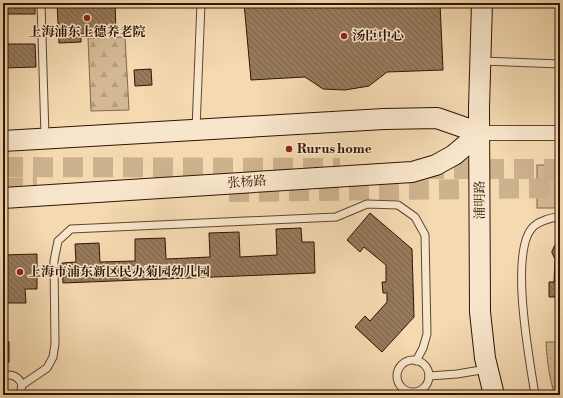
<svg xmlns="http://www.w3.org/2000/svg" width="563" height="398" font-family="'Libre Bodoni','Noto Serif SC',serif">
	<defs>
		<pattern id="grass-dots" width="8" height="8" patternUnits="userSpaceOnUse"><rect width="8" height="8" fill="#d3b893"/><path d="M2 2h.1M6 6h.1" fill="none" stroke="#b69d7d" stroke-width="1.8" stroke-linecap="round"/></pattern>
		<pattern id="forest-firs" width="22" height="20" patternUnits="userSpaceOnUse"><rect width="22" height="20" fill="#d3b893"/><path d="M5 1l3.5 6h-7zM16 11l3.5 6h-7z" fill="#b69d7d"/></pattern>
		<pattern id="building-back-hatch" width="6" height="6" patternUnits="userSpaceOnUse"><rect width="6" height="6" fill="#977a5c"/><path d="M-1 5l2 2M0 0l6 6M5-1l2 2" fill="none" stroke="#7c634a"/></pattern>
	</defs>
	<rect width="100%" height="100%" fill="#f4d9b1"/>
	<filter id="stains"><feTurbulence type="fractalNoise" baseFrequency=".005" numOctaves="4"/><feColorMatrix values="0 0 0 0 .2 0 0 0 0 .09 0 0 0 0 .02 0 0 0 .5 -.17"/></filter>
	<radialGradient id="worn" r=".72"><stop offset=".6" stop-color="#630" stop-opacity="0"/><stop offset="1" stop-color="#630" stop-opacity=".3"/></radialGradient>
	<path fill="url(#grass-dots)" stroke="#82664a" d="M546,342h14v53h-5c-6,-17 -8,-35 -9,-53z"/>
	<path fill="url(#forest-firs)" stroke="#82664a" d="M125,37l4,73 -38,1 -3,-73z"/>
	<rect fill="#d3b893" stroke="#82664a" x="537" y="165" width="23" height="43"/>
	<g fill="url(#building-back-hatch)" stroke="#321400">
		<rect x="3" y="3" width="32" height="11"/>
		<path d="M57,3h58l1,29 -35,2v8l-22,1z"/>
		<path d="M244,3h196l3,67 -56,2 -18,14 -24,4 -22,-1 -18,-12 -54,3z"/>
		<path d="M3,44h32l1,23 -33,1z"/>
		<path d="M151,69l1,16 -17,1 -1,-16z"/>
		<path d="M370,213l42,36 2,68 -32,35 -27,-25 10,-11 5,5 17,-19v-9h-4l-1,-11h4v-17l-22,-18 -4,5 -13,-12z"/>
		<path d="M301,228l1,14h12l1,31 -252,10 -1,-20 14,-1 -1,-18 24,-1 1,19 35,-1v-22l30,-1 1,21 44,-2 -1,-24 30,-1 1,25 37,-2 -1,-26z"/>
		<path d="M560,243v54h-11v-15h5l1,-23 -3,-6v-2l3,-6z"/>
		<path d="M37,254v35h-12l1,14h-23v-48z"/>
		<rect x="3" y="342" width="6" height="20"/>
	</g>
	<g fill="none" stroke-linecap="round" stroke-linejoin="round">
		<g stroke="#cdb28e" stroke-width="20" stroke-dasharray="20 10" stroke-linecap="butt">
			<path d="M3,167l337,1"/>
			<path d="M424,169h136"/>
			<path d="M3,188l34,-1"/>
			<path d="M229,192l331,-4"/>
		</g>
		<defs>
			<g id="service">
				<path d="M41,3l4,133"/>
				<path d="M481,61l79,3"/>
				<path d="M196,129l5,-126"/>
				<circle cx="413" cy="376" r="16"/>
				<path d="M3,376c9,-3 16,1 19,9l-2,10"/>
				<path d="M429,376l28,-2 30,-5"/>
				<path d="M22,385l25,-17 6,-11 2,-13 -1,-83 4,-20 13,-12 265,-12 31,-13 31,1 17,12 10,18 2,99 -4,14 -7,13"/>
				<path d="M535,395c-5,-33 -27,-146 -1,-169 7,-6 17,-8 26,-10"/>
			</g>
			<path id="minor" d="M480,133h80"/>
			<g id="secondary">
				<path d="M482,3l-3,105 1,204 5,46 9,37"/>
				<path d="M3,141l381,-22 53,-1 43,15"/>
				<path d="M3,198l409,-26 24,-7 18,-10 26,-22"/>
			</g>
		</defs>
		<use href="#service" stroke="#62452c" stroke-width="9"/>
		<use href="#minor" stroke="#62452c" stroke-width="16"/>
		<use href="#secondary" stroke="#321400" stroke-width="22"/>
		<use href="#service" stroke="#f8e6cc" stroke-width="7"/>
		<use href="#minor" stroke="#f8e6cc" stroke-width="14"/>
		<use href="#secondary" stroke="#f8e6cc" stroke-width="20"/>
	</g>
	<g fill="#8f2418" stroke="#f8e6cc" stroke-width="1.5">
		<circle cx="87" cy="18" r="4"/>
		<circle cx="344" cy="36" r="4"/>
		<circle cx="289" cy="149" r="4"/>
		<circle cx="20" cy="272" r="4"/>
	</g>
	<g text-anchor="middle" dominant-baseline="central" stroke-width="3" stroke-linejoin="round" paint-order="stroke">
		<g font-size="13" font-weight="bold" fill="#321400" stroke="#f8e6cc" text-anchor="start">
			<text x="87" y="32" text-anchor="middle">上海浦东上德养老院</text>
			<text x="352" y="36">汤臣中心</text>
			<text x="297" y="149">Rurus home</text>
			<text x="28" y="272">上海市浦东新区民办菊园幼儿园</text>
		</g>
		<g font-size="13" fill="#321400" stroke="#f8e6cc">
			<text transform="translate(247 182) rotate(-4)">张杨路</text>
			<text transform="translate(480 200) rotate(-90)">浦明路</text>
		</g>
	</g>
	<rect width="563" height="398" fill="none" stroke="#f4d9b1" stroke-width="16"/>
	<rect x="4" y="4" width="555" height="390" fill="none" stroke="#321400" stroke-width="2"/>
	<rect x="8" y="8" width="547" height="382" fill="none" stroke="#321400"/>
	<rect width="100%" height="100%" filter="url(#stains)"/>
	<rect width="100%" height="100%" fill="url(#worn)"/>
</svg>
